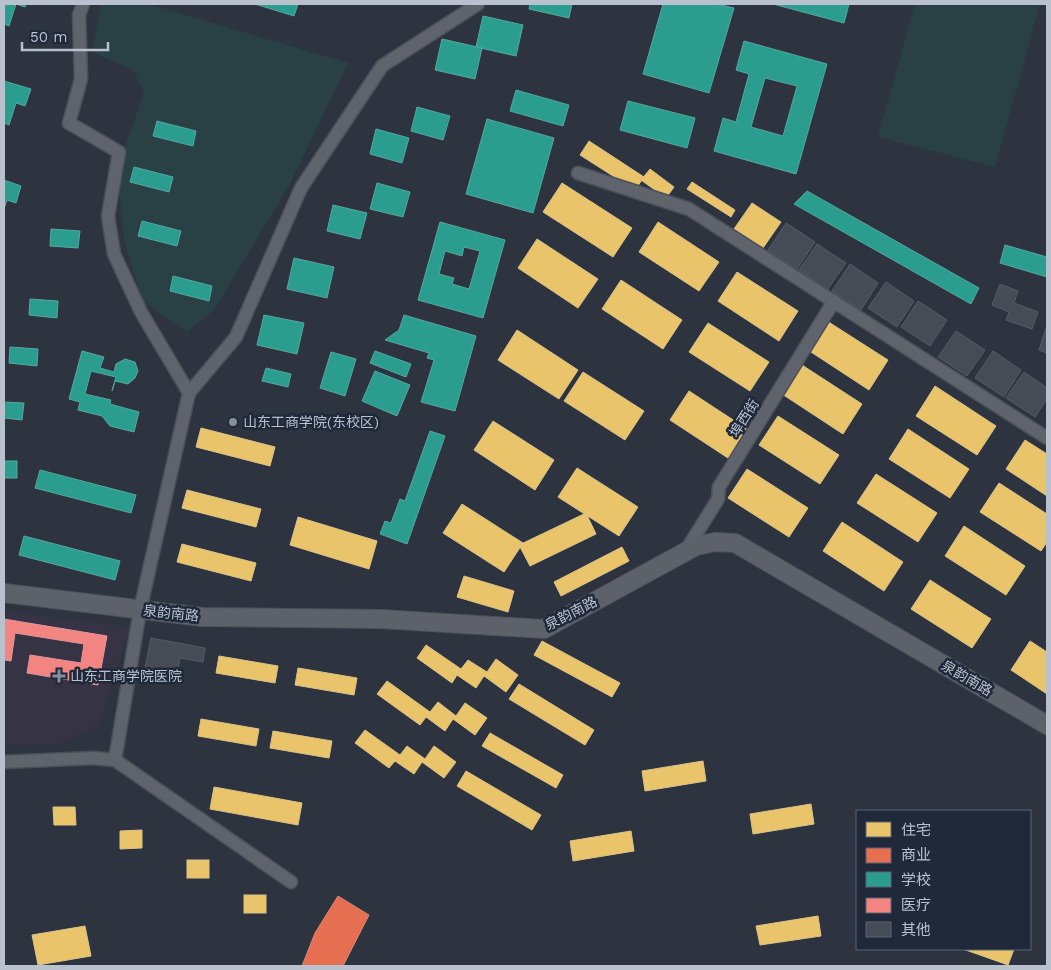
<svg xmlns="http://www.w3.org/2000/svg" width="1051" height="970" font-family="'Work Sans','Noto Sans SC',sans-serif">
	<rect width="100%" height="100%" fill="#2d343f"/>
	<path fill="#363344" d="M4,611l126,16 -31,98 -44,20 -51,1z"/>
	<g fill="#294045">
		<path d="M101,4h47l200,59 -58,121 -76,126 -27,22 -45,-32 -18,-60 -5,-51 7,-45 18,-51 -11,-23 -41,-18z"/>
		<path d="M915,4h125l-45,163 -117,-30z"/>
	</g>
	<g fill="#e9c46a" stroke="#dbc388">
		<path d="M589,141l55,36 -9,13 -55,-35z"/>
		<path d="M650,169l24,18 -8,11 -25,-18z"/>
		<path d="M692,182l43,28 -4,7 -44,-28z"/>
		<path d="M562,183l70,45 -19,29 -70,-45z"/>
		<path d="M752,203l29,19 -18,26 -29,-19z"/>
		<path d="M658,222l61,40 -20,29 -60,-39z"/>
		<path d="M537,239l61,40 -20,29 -60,-40z"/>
		<path d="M737,272l61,39 -19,30 -61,-40z"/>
		<path d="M621,280l61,40 -19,29 -61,-40z"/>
		<path d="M827,321l61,39 -19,30 -61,-40z"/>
		<path d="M708,323l61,39 -19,29 -61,-39z"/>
		<path d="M517,330l61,40 -19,29 -61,-39z"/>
		<path d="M802,365l60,39 -19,30 -61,-40z"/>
		<path d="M583,372l61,39 -19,29 -61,-39z"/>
		<path d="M935,386l61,40 -19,29 -61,-39z"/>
		<path d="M689,391l61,40 -19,29 -61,-40z"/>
		<path d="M778,416l61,39 -19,29 -61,-39z"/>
		<path d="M493,421l61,39 -19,30 -61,-40z"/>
		<path d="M201,428l74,19 -5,19 -74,-19z"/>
		<path d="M908,429l61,40 -19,29 -61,-39z"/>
		<path d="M1025,440l22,14v42l-41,-27z"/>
		<path d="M577,468l61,39 -19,29 -61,-39z"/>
		<path d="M747,469l61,39 -19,29 -61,-39z"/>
		<path d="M876,474l61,39 -19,29 -61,-39z"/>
		<path d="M999,483l48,31v28l-6,9 -61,-39z"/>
		<path d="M187,490l74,19 -5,18 -74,-19z"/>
		<path d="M462,504l61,39 -19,29 -61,-39z"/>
		<path d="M586,513l10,21 -66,32 -11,-21z"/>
		<path d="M298,517l79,24 -8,28 -79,-24z"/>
		<path d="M842,522l61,40 -19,29 -61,-40z"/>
		<path d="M964,526l61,40 -19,29 -61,-39z"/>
		<path d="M182,544l74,19 -5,18 -74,-19z"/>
		<path d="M622,547l7,14 -68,35 -7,-14z"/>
		<path d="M464,576l50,15 -6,21 -51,-15z"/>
		<path d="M930,580l61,39 -19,29 -61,-39z"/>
		<path d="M542,641l78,42 -8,14 -78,-42z"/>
		<path d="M1030,641l17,11v42l-36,-24z"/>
		<path d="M426,645l35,24 7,-9 19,12 9,-13 22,16 -12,17 -22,-16 -8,12 -19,-13 -5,8 -35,-25z"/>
		<path d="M219,656l59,10 -3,17 -59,-10z"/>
		<path d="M298,668l59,10 -3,17 -59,-10z"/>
		<path d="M387,681l43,31 8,-10 18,14 9,-13 22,15 -12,17 -22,-16 -8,12 -19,-14 -6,8 -43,-31z"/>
		<path d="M519,684l75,46 -9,15 -76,-46z"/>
		<path d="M201,719l58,10 -3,17 -58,-10z"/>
		<path d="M365,730l35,25 7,-9 18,13 9,-13 22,16 -12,16 -22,-16 -8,12 -19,-13 -6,7 -34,-25z"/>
		<path d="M273,731l59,10 -3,17 -59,-10z"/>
		<path d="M490,733l73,42 -7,13 -74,-42z"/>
		<path d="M703,761l3,20 -61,10 -3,-20z"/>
		<path d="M466,771l75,44 -9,15 -75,-44z"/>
		<path d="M214,787l88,16 -4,22 -88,-16z"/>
		<path d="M811,804l3,20 -61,10 -3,-20z"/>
		<path d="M53,807h22l1,18h-22z"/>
		<path d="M142,830v18l-22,1v-18z"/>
		<path d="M631,831l3,20 -61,10 -3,-20z"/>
		<rect x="187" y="860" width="22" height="18"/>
		<rect x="244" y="895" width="22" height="18"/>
		<path d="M818,916l3,20 -61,9 -4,-19z"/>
		<path d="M85,926l6,30 -53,9 -6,-30z"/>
		<path d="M963,949h51l-6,16z"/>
	</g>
	<path fill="#e76f51" stroke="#d98776" d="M338,896l31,19 -26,51h-41l13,-33z"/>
	<g fill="#2a9d8f" stroke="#55a8a2" fill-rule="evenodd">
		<path d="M4,4h22l-1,3 -9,-3 -7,22 -5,-2z"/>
		<path d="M255,4h43l-4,12z"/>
		<path d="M530,4h42l-3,14 -40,-9z"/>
		<path d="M663,4h54l17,4 -25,85 -66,-19z"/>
		<path d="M773,4h76l-5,19z"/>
		<path d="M483,16l40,9 -7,31 -40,-9z"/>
		<path d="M442,39l40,9 -7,31 -40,-9z"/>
		<path d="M744,41l83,23 -31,110 -82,-23 9,-33 13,4 13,-48 -13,-4zM765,78l32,8 -14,50 -32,-9z"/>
		<path d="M4,81l27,8 -6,17 -9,-3 -7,22 -5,-2z"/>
		<path d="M516,90l53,15 -6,21 -53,-15z"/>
		<path d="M628,101l67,17 -8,30 -67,-18z"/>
		<path d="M417,107l33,9 -7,24 -32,-9z"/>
		<path d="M487,119l67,19 -21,75 -67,-19z"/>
		<path d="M157,121l39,10 -3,15 -40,-10z"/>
		<path d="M376,129l33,9 -7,25 -32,-9z"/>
		<path d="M134,167l39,10 -4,15 -39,-10z"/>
		<path d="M4,180l17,6 -5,17 -9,-3 -3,9z"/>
		<path d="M377,183l33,9 -7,25 -33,-8z"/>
		<path d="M807,191l172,97 -8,16 -177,-100z"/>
		<path d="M333,205l34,8 -7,26 -33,-8z"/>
		<path d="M142,221l39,10 -4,15 -39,-10z"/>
		<path d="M440,222l65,18 -22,78 -65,-18zM464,247l16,4 -11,38 -17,-5 2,-6 -15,-4 6,-23 17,5z"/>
		<path d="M51,229l29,2 -2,17 -28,-2z"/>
		<path d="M1005,245l42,12v20l-47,-14z"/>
		<path d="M294,258l40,9 -7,31 -40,-9z"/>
		<path d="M173,276l39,10 -3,15 -39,-10z"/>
		<path d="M30,299l28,2 -1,17 -28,-3z"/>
		<path d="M264,315l40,8 -7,31 -40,-9z"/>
		<path d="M404,315l72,21 -21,75 -34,-9 13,-42 -7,-2 2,-5 -44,-13 14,-10z"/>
		<path d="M10,347l28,2 -1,17 -28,-3z"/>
		<path d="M82,351l22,6 -4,11 14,4 2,-8 9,-5 10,3 3,9 -3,7 -7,6 -13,-3 -3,10 4,-14 -25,-6 -6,23 26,6 -1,4 29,8 -5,20 -24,-6 -8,-10 -24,-6 2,-8 -11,-3z"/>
		<path d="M375,351l36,13 -5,13 -36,-14z"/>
		<path d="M331,352l25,7 -11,37 -25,-8z"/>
		<path d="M266,368l25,6 -3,13 -26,-6z"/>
		<path d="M375,371l35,14 -13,31 -35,-15z"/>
		<path d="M4,402l20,1 -2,17 -18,-2z"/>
		<path d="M430,431l15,5 -38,108 -27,-10 5,-13 6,2 9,-24 5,2z"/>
		<rect x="4" y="461" width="13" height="17"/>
		<path d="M40,470l96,25 -5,18 -96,-25z"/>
		<path d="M24,536l96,25 -5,19 -96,-25z"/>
	</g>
	<path fill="#f28482" stroke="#e19699" d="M4,619l103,17 -9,49 -71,-12 3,-18 51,8 3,-19 -69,-11 -4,28 -7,-1z"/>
	<g fill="#464c56" stroke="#565b65">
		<path d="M786,223l29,19 -18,27 -29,-19z"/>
		<path d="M817,244l29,19 -18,26 -29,-19z"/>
		<path d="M850,264l28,19 -17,27 -29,-19z"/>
		<path d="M886,282l28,19 -17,26 -29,-19z"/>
		<path d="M1000,284l18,7 -4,12 24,9 -6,17 -26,-9 3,-8 -17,-7z"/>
		<path d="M918,301l29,19 -17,26 -29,-19z"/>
		<path d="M1046,328h1v25l-8,-3z"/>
		<path d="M956,331l29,19 -18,26 -29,-19z"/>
		<path d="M993,351l28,19 -17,27 -29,-19z"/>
		<path d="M1024,372l23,16v11l-12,18 -29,-19z"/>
		<path d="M151,638l54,10 -2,14 -23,-4 -3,16 -32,-6z"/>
	</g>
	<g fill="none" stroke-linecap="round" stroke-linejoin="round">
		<defs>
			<g id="street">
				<path d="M83,4l-4,11 2,64 -12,44 50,29 -11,64 6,38 27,58 48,81 -49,217 -25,150"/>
				<path d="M578,173l111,36 358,229"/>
				<path d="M189,393l47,-56 65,-149 81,-122 96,-62"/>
				<path d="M685,552l33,-53 1,-12 115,-186"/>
				<path d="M4,762l89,-4 22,2 176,122"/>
			</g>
			<path id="secondary" d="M4,593l198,24 179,2 163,10 152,-83 19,-4 20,1 312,182"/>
		</defs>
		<use href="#street" stroke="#4c5059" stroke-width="15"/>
		<use href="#secondary" stroke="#4c5059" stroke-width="20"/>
		<use href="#street" stroke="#5e636c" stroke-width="12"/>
		<use href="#secondary" stroke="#5d626a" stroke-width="18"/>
	</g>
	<g fill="#888f9c" stroke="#1f293a" stroke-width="2">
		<circle cx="233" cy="422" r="5"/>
		<path d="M56.5 668.5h5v5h5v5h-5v5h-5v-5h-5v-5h5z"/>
	</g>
	<g text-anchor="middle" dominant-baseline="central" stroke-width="5" stroke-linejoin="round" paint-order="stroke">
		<g font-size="14" fill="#b9c0ce" stroke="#1f293a">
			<text transform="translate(744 418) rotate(-58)">埠西街</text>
			<text transform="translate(171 613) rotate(6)">泉韵南路</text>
			<text transform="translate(571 613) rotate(-27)">泉韵南路</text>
			<text transform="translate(967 678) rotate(30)">泉韵南路</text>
		</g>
		<g font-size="14" fill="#b9c0ce" stroke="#1f293a" text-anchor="start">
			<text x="243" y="422">山东工商学院(东校区)</text>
			<text x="70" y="676">山东工商学院医院</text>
		</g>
	</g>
	<rect width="1051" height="970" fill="none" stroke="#b9c0ce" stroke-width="10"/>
	<rect x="856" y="810" width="175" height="140" fill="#1f293a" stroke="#5d6575"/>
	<rect x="866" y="822" width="25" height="15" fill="#e9c46a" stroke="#5d6575"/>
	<text x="901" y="835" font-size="15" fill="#b9c0ce">住宅</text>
	<rect x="866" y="848" width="25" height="15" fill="#e76f51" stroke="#5d6575"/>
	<text x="901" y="860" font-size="15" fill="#b9c0ce">商业</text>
	<rect x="866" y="872" width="25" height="15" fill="#2a9d8f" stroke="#5d6575"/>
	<text x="901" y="885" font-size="15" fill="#b9c0ce">学校</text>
	<rect x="866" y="898" width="25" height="15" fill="#f28482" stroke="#5d6575"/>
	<text x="901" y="910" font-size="15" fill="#b9c0ce">医疗</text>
	<rect x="866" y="922" width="25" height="15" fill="#464c56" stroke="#5d6575"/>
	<text x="901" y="935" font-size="15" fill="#b9c0ce">其他</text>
	<path d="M22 42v8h86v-8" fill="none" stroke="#b9c0ce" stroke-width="2.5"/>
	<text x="30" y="42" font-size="15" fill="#b9c0ce" stroke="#1f293a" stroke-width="4" paint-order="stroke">50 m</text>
</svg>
